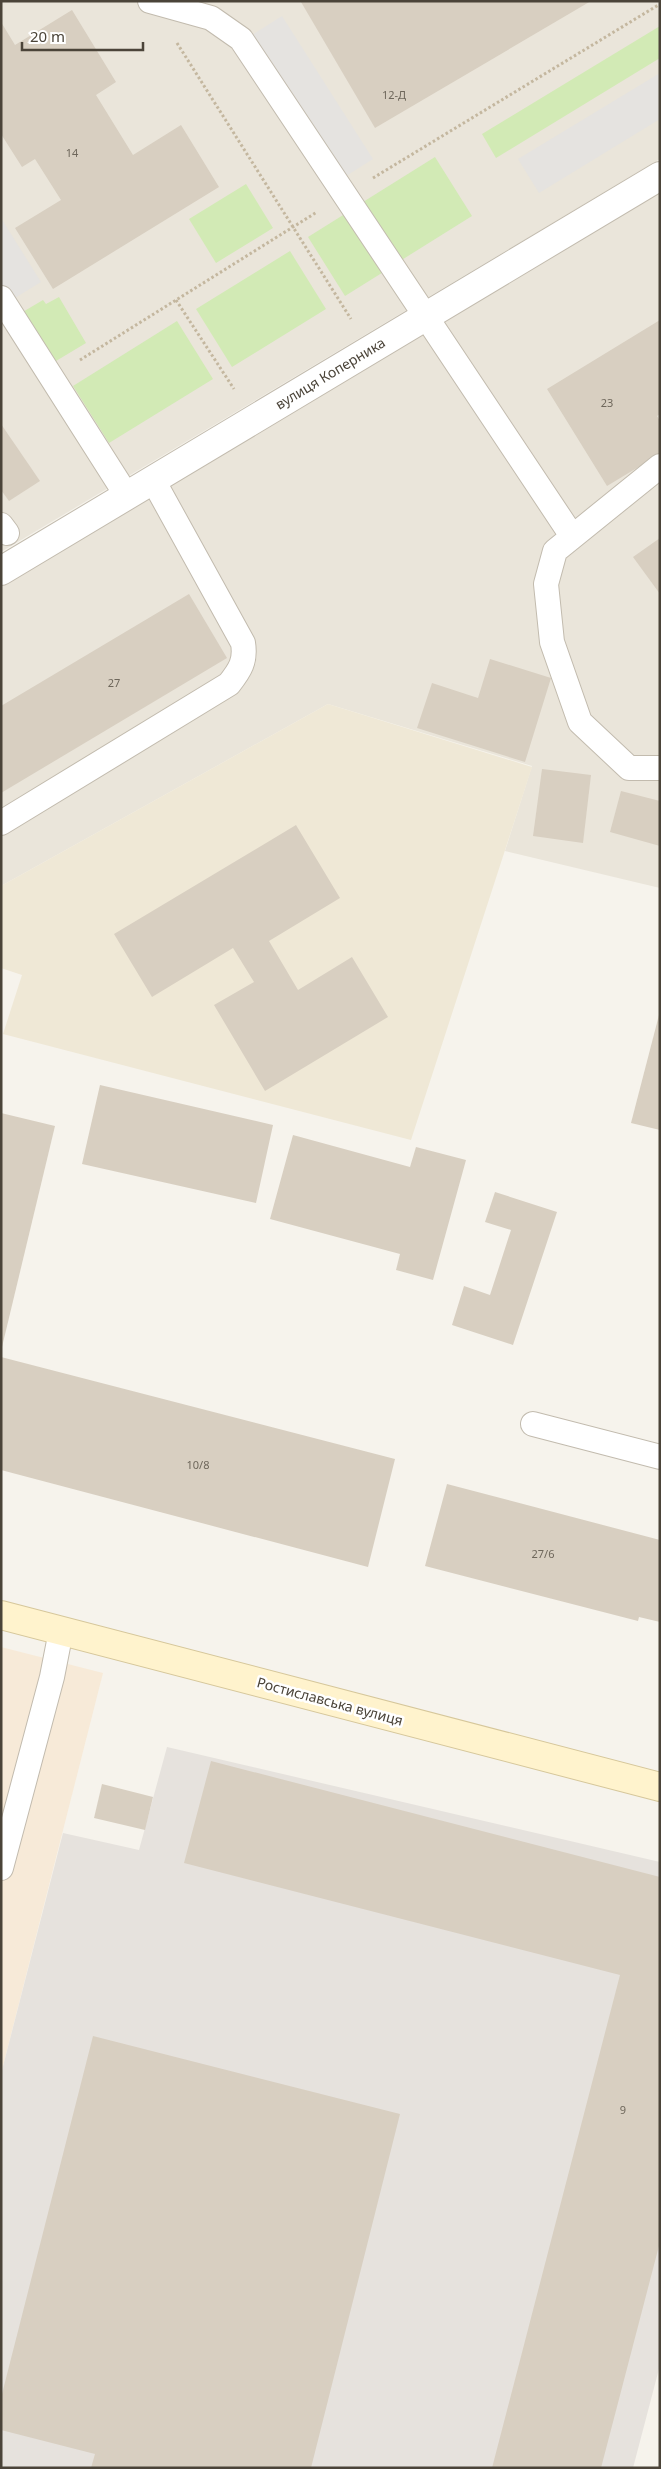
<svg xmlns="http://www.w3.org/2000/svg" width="661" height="2469" font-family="'Noto Sans',sans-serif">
	<rect width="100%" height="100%" fill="#f6f3ec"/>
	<g fill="#eae5da">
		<path d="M1,1h659v158l-659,393z"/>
		<path d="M660,192v696l-155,-37 27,-85 -204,-62 -327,182v-305z"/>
	</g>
	<path fill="#f7ead8" d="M1,1647l102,26 -102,401z"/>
	<path fill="#e6e2dd" d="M167,1747l493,115v503l-27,103h-632v-394l62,-241 76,17z"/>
	<path fill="#efe8d6" d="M328,704l204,63 -121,373 -408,-106 19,-59 -21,-7v-82z"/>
	<g fill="#d2eab5">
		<path d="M660,26v32l-164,100 -14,-24z"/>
		<path d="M435,157l37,59 -72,45 -37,-59z"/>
		<path d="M246,184l27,44 -57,35 -27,-44z"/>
		<path d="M348,212l37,59 -40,25 -37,-59z"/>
		<path d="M290,251l36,58 -94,58 -36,-58z"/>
		<path d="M59,297l27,46 -35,21 -30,-51 22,-13 3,4z"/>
		<path d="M177,321l36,58 -104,64 -36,-57z"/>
	</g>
	<g fill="#e5e3e0">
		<path d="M282,16l91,143 -30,19 -91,-143z"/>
		<path d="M660,73v46l-121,74 -21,-34z"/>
		<path d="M1,218l40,64 -36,22 -4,-6z"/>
	</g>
	<g fill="#d8cfc1">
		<path d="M302,1h289l-216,127 -74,-126z"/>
		<path d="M72,10l44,72 -20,13 37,60 48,-30 38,62 -166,102 -38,-61 46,-28 -26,-41 -13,8 -21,-33v-112l14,23z"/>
		<path d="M660,320v94l-3,2 3,5v33l-53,32 -60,-97z"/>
		<path d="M1,424l39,57 -31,20 -8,-11z"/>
		<path d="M660,538v56l-27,-37z"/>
		<path d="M189,594l38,64 -226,135v-87z"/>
		<path d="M490,659l61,19 -26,84 -108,-34 15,-45 46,15z"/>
		<path d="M542,769l49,6 -8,68 -50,-7z"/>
		<path d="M621,791l39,10v45l-50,-14z"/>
		<path d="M296,825l44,73 -71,43 29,49 54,-33 36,60 -123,74 -51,-86 40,-23 -21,-34 -81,49 -38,-63z"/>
		<path d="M659,1015h1v115l-29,-7z"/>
		<path d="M100,1085l173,40 -17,78 -174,-39z"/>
		<path d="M1,1113l54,13 -53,221h-1z"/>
		<path d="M293,1135l117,32 6,-20 50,13 -33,120 -37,-10 4,-16 -130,-35z"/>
		<path d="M495,1192l62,20 -44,133 -61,-20 12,-39 26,9 21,-65 -26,-8z"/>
		<path d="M1,1357l394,102 -27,108 -367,-97z"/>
		<path d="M447,1484l213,56v82l-21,-5 -1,4 -213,-55z"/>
		<path d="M211,1761l449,116v365l-59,226h-109l128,-493 -436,-112z"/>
		<path d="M102,1784l51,13 -8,33 -51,-12z"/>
		<path d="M93,2036l307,78 -89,354h-220l4,-14 -94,-24v-32z"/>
	</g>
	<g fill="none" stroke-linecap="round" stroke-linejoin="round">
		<defs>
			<g id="lane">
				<path d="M150,1l61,17 30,21 331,497"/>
				<path d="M1,298l126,198"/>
				<path d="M660,466l-105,85 -9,33 6,58 28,80 49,46h31"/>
				<path d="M1,525l6,8"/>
				<path d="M1,823l228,-139c11,-14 17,-23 14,-41l-90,-163"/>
				<path d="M533,1424l127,33"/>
				<path d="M1,1868l51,-191 9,-46"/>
			</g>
			<path id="street" d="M1,571l659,-395"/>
			<path id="secondary" d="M1,1615l659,172"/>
		</defs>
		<use href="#lane" stroke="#c2bbae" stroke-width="26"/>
		<use href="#street" stroke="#c2bbae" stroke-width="30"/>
		<use href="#secondary" stroke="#d6c79b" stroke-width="30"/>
		<g stroke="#c4b79f" stroke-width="3" stroke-dasharray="2.5 2.5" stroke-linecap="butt">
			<path d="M177,43l174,276"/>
			<path d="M373,178l287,-174"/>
			<path d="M176,300l58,89"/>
			<path d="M80,360l237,-148"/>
		</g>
		<use href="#lane" stroke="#fff" stroke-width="24"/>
		<use href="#street" stroke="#fff" stroke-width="28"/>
		<use href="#secondary" stroke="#fff3cd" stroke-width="28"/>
	</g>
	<g text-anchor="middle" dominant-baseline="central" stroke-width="5" stroke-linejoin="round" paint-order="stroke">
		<g font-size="11" fill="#6e675b">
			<text x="394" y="94">12-Д</text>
			<text x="72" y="152">14</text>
			<text x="607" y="402">23</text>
			<text x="114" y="682">27</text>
			<text x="198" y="1464">10/8</text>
			<text x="543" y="1553">27/6</text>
			<text x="623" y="2109">9</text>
		</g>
		<g font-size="14" fill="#4b4439" stroke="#fff">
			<text transform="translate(330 373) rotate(-31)">вулиця Коперника</text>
			<text transform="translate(330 1701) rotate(15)">Ростиславська вулиця</text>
		</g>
	</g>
	<rect width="661" height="2469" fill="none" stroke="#4b4439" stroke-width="5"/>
	<path d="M22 42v8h121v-8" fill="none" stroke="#4b4439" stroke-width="2.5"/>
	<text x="30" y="42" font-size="15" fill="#4b4439" stroke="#ffffff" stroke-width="4" paint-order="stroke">20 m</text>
</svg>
